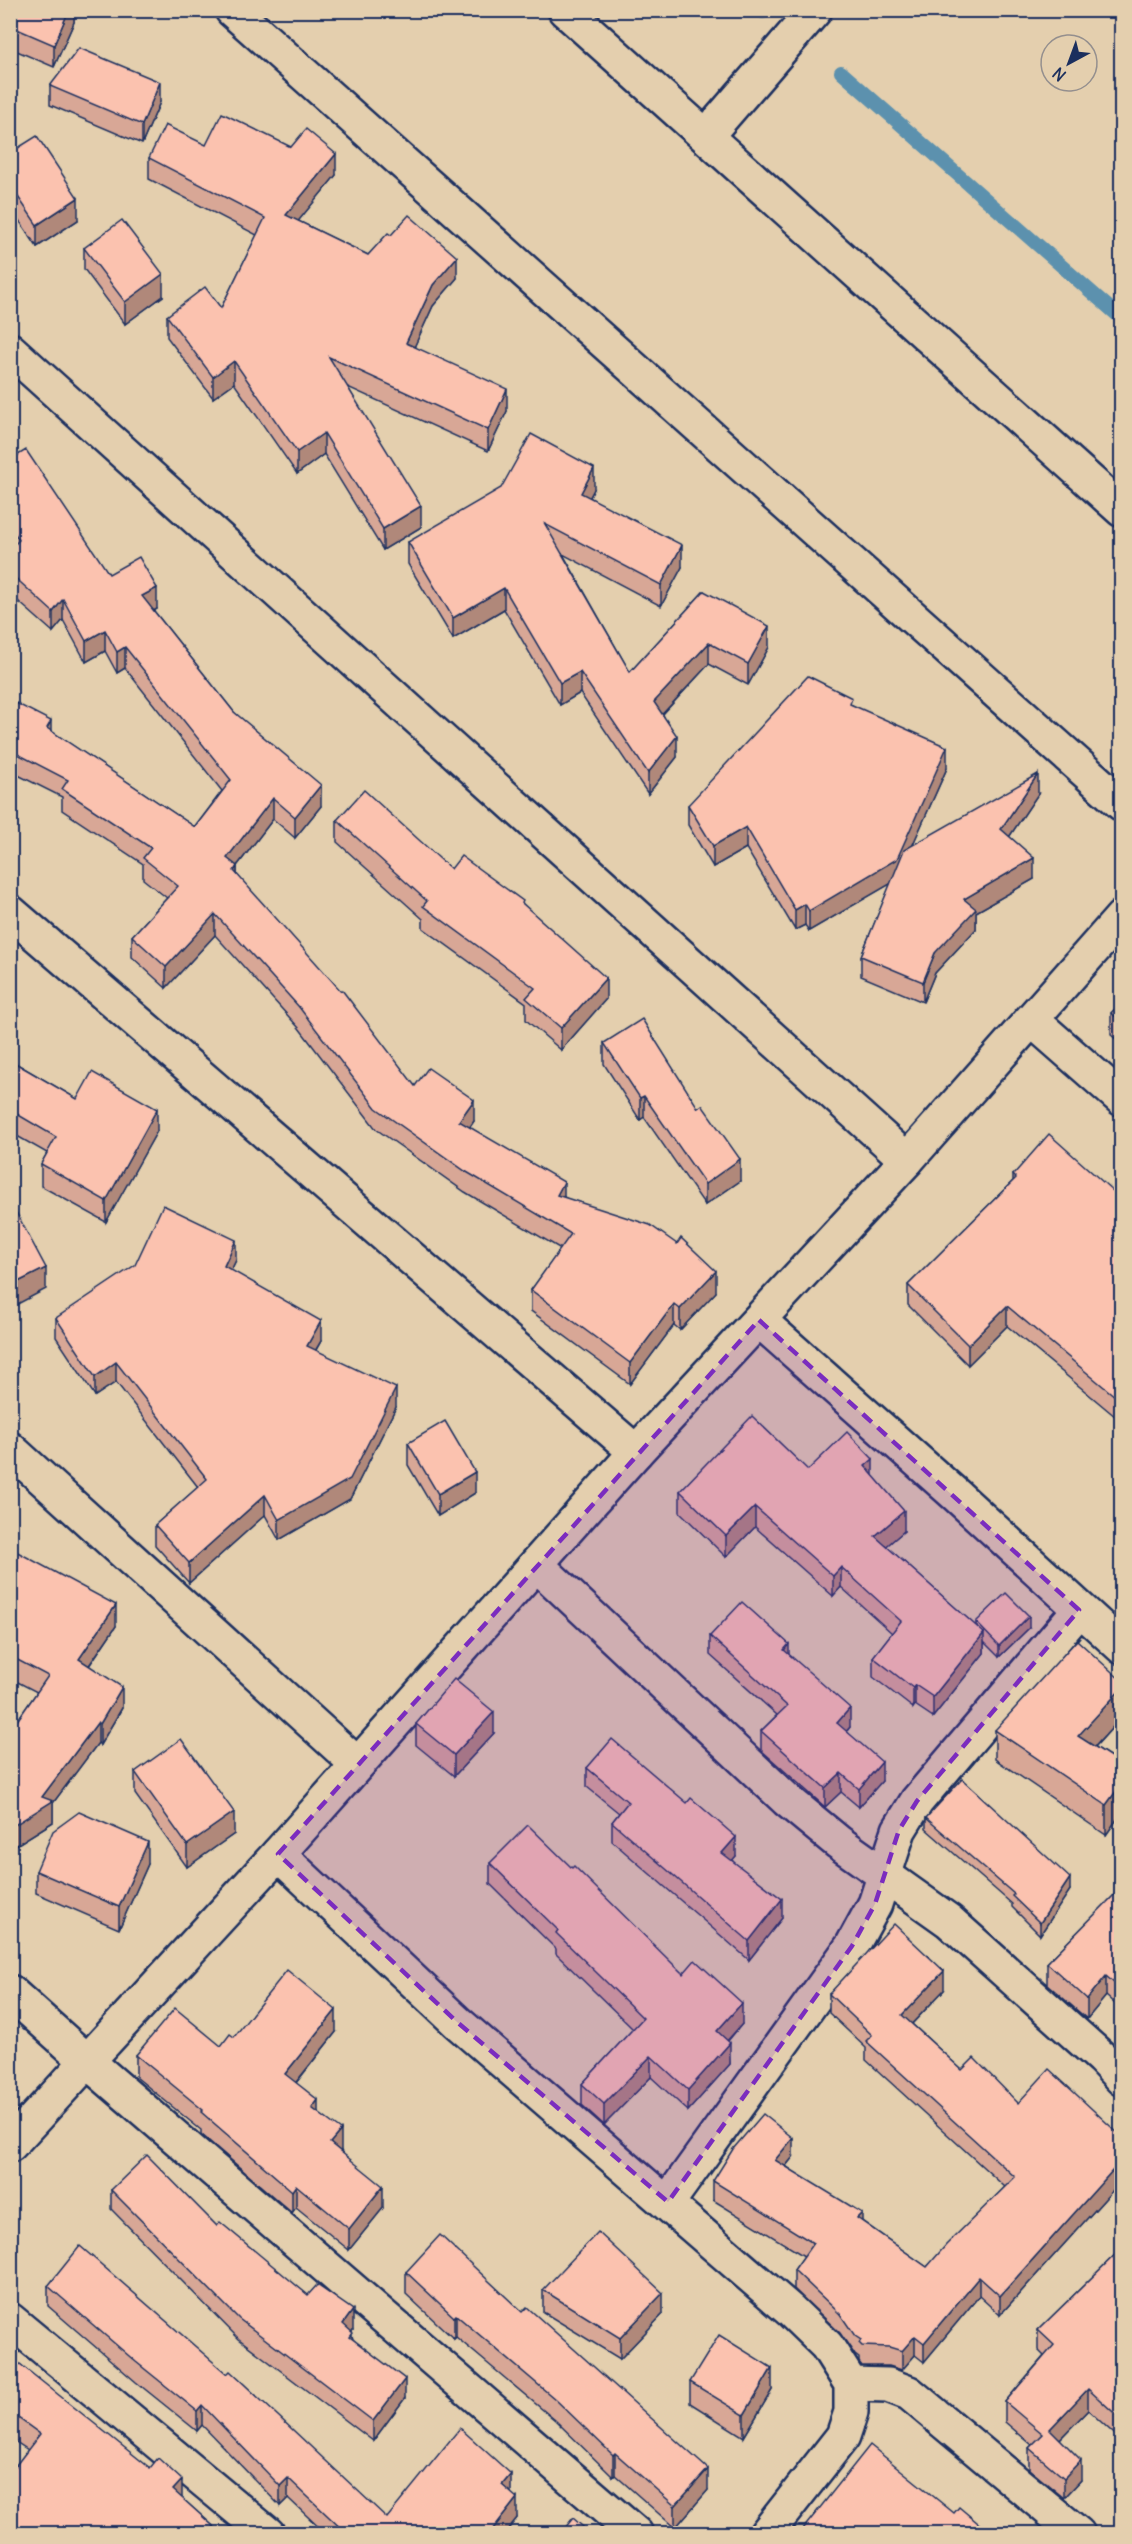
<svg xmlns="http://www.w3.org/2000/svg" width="1132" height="2544" font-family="Delius,sans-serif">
	<rect width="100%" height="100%" fill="#e4cfae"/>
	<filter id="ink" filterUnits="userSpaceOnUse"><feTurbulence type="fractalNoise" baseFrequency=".0167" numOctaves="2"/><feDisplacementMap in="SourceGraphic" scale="12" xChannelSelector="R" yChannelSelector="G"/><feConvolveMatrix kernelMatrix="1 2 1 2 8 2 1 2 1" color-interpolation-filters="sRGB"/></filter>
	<g filter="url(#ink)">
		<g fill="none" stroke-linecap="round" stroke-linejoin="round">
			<g stroke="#5b91ae" stroke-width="14">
				<path d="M761,10l2,2"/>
				<path d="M841,72l281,247"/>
			</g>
			<defs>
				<g id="minor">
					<path d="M232,10l890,794"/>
					<path d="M565,10l557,500"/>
					<path d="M706,136l109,-126"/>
					<path d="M10,350l897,810"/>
					<path d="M10,912l626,540"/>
					<path d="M1032,1020l90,79"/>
					<path d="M759,1320l197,175 166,152"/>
					<path d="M10,1449l347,315"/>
					<path d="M537,1565l250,235 51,42 111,79 153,137 20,21"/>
					<path d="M278,1854l179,168 334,289 36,35 24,38v28l-8,24 -77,98"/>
					<path d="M10,1992l77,69 549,473"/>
					<path d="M10,2145l268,-291 358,-402 271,-292 215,-243"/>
					<path d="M668,2202l184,-256 23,-42 24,-74 18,-29 162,-191"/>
					<path d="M10,2320l258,214"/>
					<path d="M851,2384l37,1 21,8 169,141"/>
				</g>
			</defs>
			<use href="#minor" stroke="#1b2f5e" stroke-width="38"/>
			<use href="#minor" stroke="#e4cfae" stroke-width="33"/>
		</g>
		<g fill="#d8a796" stroke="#1b2f5e" stroke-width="1.5">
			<path d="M10,10h64v12l-20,45 -44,-19z"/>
			<path d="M50,86l110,16 -18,42 -92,-39z"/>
			<path d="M206,145l85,2 45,28 -38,46 70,34 23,-20 66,43 -24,28 -19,41 93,64 -19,40 -140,-64 73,140 -38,23 -59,-96 -27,20 -63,-91 -21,15 -46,-61v-21l54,-8 36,-73 -108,-56v-21z"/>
			<path d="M10,153l68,67 -41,27 -27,-40z"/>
			<path d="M84,248l79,48 -38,28 -41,-55z"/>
			<path d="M10,460l99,114 48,35 -3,2 80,101 87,94 -26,32 -22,-19 -36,47v9l178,211 59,35 -4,6 94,70 152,95 -36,38 -6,-5 -44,59 -99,-73v-21l30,-41 -96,-57 -89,-63 -77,-101 -84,-93 -49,53 -34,-31v-21l35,-38 -24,-19v-15l-81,-54v-13l-52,-26v-71l41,31 144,96 27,-36 -97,-123 -8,5 -12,-22 -19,11 -23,-42 -10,12 -43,-38v-45l1,-1 -1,-1z"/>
			<path d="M594,489l-4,8 92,70 -21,39 -98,-52 67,118 74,-81 65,56 -21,38 -39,-21 -46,50 14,43 -29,37 -68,-101 -20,12 -56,-96 -51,30 -45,-75v-22z"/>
			<path d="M852,705l95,63 -35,78 126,-52 -29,43 25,42 -58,33v17l-41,44 -12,29 -62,-26v-20l30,-73 -82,48 -4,-6 -10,5 -49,-82 -33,19 -25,-42v-20z"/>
			<path d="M337,820l114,49 72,35 83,95 -45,51 -35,-30v-17l-103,-75v-9l-86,-77z"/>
			<path d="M1122,1002v42l-11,-9v-22z"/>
			<path d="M604,1043l136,138 -35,24 -61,-88 -4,3 -36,-56z"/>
			<path d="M10,1060l67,39 80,32 -51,91 -65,-36v-22l6,-11 -37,-21z"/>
			<path d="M1013,1175l109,24v223l-115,-96 -39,39 -60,-60v-20l105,-104z"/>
			<path d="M236,1260l-5,10 90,71 -5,9 80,57 -46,92 -71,41 -14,-25 -76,68 -34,-38v-20l43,-38 -82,-105 -21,14 -39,-59v-19z"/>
			<path d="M408,1443l67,50 -37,23 -30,-51z"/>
			<path d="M808,1470l65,6 31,55 -18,15 90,80v-4l53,6 -30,29 -15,-15v11l-51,64 -18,-12 -2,3 -40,-31v-20l19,-24 -51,-46 -8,9 -78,-69 -29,30 -46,-45v-21z"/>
			<path d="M10,1548l106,78 -27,40 33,42 -22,37 -2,-2 -45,60v19l-43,27v-118l27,-39 -27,-14z"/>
			<path d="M710,1636l79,19 61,72 -3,4 35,50 -23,26 -18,-15 -16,15 -64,-57v-19l16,-16 -67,-60z"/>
			<path d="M1122,1681v36l-27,30 27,17v48l-16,23 -111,-76v-29z"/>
			<path d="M416,1724l78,9 -40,43 -38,-31z"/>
			<path d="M587,1768l149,88 -4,4 50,58 -33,42 -137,-119v-19l7,-9 -32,-26z"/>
			<path d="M135,1772l99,62 -47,33 -52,-73z"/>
			<path d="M926,1818l144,72 -30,45 -28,-28v-3l-86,-75z"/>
			<path d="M490,1863l82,5 111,106 59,50 -14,17 2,23 -42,47 -37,-34 -47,48 -22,-20v-21l51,-55 -77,-75v-5l-66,-65z"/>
			<path d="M148,1864l-29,65 -83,-36v-22z"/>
			<path d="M1122,1887v123l-16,-14 -19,23 -40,-35v-21z"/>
			<path d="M944,1990l-32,34 50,46 56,33 104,34v43l-122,135 -21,-19 -55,66 -9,-7 -13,15 -13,-4h-27l-3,-4v-4l-4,-3 -15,-22 -46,-44v-19l10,-14 -91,-56v-19l80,-24 -7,9 76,55 65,46 78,-80 -139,-127v-12l-37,-35v-19z"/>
			<path d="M336,2032l-40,51 22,29 23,39 42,57 -34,42 -53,-43 -4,6 -91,-79v-4l-65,-53v-22l85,-9 13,-9z"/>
			<path d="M111,2190l106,36 136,104 -2,2 2,7 52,59 -32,43 -134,-102 -128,-130z"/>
			<path d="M1122,2248v193l-34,-31 -28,29 21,41 -17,18 -35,-29v-21l3,-3 -27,-23v-20l39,-46 -6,-6v-20z"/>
			<path d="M406,2272l302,218 -33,38 -60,-53 -2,2 -58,-57 -99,-83 -2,2 -48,-45z"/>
			<path d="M48,2286l339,232 124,-25 6,25 -13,16h-178l-38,-36 -8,8 -78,-81 -5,6 -61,-49 -88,-76z"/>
			<path d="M543,2290l120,24 -43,45 -77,-47z"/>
			<path d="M10,2356l172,142 40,36h-212v-61l18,-23 -18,-12z"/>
			<path d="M690,2382l82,8 -28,47 -54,-34z"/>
		</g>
		<g fill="#b0887a" stroke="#1b2f5e" stroke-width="1.5">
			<path d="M69,10h5v12l-20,45v-22z"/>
			<path d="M160,82v20l-18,42v-19z"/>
			<path d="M336,154v21l-50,61v-21z"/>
			<path d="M78,198v22l-41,27v-22z"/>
			<path d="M457,257v21l-24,28 -27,59v-22l27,-58z"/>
			<path d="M163,274v22l-38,28v-22z"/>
			<path d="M234,361v22l-21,15v-21z"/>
			<path d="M507,389v22l-19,40v-21z"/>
			<path d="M324,433v21l-27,20v-22z"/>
			<path d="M594,468v21l-13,25v-21z"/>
			<path d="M421,506v21l-38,23v-21z"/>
			<path d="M682,545v22l-21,39v-21z"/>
			<path d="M157,588v21l-15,8v-21z"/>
			<path d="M504,588v21l-51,30v-21z"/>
			<path d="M63,599v21l-10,12v-20z"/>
			<path d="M769,626v21l-21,38v-21z"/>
			<path d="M105,630v21l-19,11v-21z"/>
			<path d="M709,643v21l-55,59v-21z"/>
			<path d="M125,647v21l-8,5v-21z"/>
			<path d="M580,672v21l-20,12v-22z"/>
			<path d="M51,721v21l-4,-14z"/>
			<path d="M677,736v21l-29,37v-21z"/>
			<path d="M947,747v21l-50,112 -88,51v-20z"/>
			<path d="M1038,774v20l-37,55v-20z"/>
			<path d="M321,785v21l-26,32v-21z"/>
			<path d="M273,798v21l-46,60v-21z"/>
			<path d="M746,827v21l-33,19v-21z"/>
			<path d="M1034,858v21l-58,33v17l-41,44 -12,29v-20l12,-29 29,-54z"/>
			<path d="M237,866v21l-3,-16z"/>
			<path d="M805,904v21l-10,5v-20z"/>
			<path d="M215,914v21l-49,53v-21z"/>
			<path d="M606,978v21l-45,51v-22z"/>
			<path d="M644,1096v21l-4,3v-22z"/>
			<path d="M474,1100v21l-15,21v-21z"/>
			<path d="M157,1109v22l-51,91v-21z"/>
			<path d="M740,1159v22l-35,24v-21z"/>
			<path d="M564,1182v21l-7,-8z"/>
			<path d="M236,1240v20l-12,25v-19z"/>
			<path d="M46,1268v21l-36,19v-22z"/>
			<path d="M716,1271v21l-36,38v-21z"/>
			<path d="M674,1304v21l-44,59v-21z"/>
			<path d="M1007,1306v20l-39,39v-20z"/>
			<path d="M321,1321v20l-14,24v-19z"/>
			<path d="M116,1362v20l-21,14v-19z"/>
			<path d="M396,1388v19l-46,92 -71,41v-20z"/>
			<path d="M873,1459v20l-8,-13z"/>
			<path d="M475,1472v21l-37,23v-22z"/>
			<path d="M265,1495v20l-76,68v-20z"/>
			<path d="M755,1507v20l-29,30v-21z"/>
			<path d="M904,1511v20l-29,25v-20z"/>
			<path d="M841,1567v20l-8,9v-20z"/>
			<path d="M116,1605v21l-37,54v-21z"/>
			<path d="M1029,1616v12l-30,29v-11z"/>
			<path d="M984,1633v20l-51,64v-20z"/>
			<path d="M789,1644v18l-5,-12z"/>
			<path d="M915,1685v20l-2,3v-20z"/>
			<path d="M122,1687v21l-22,37v-21z"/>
			<path d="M1122,1688v29l-44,48v-29z"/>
			<path d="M850,1708v19l-13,15v-19z"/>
			<path d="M494,1712v21l-40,43v-21z"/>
			<path d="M98,1722v21l-45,60v19l-43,27v-21l32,-31z"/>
			<path d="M882,1762v19l-23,26v-18z"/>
			<path d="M841,1773v19l-16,15v-19z"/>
			<path d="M1122,1783v29l-16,23v-30z"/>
			<path d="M234,1812v22l-47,33v-22z"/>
			<path d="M736,1837v19l-14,16v-19z"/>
			<path d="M148,1842v22l-29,65v-22z"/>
			<path d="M1070,1878v12l-30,45v-12z"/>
			<path d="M782,1899v19l-33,42v-19z"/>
			<path d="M944,1971v19l-42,44v-19z"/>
			<path d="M1106,1976v20l-19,23v-20z"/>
			<path d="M742,2003v21l-25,28v-21z"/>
			<path d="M336,2010v22l-51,64v-22z"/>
			<path d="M730,2043v21l-42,47v-21z"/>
			<path d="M651,2056v21l-47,48v-21z"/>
			<path d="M318,2100v22l-6,-14z"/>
			<path d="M341,2130v22l-11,-9z"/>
			<path d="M793,2138v19l-18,22v-19z"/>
			<path d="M1122,2160v20l-122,135v-19z"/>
			<path d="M296,2185v22l-4,6v-22z"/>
			<path d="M383,2186v22l-34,42v-21z"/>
			<path d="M862,2213v19l-5,-14z"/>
			<path d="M979,2277v19l-55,66v-19z"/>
			<path d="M663,2293v21l-43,45v-21z"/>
			<path d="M353,2310v20l-10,14v-20z"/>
			<path d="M456,2315v22l-2,2v-22z"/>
			<path d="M915,2336v19l-13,15v-19z"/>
			<path d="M772,2368v22l-28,47v-22z"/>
			<path d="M405,2379v19l-32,43v-20z"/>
			<path d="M1088,2389v21l-38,39v-20z"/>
			<path d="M202,2405v20l-5,6v-20z"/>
			<path d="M615,2453v22l-2,2v-22z"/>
			<path d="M1081,2460v20l-17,18v-20z"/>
			<path d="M708,2469v21l-33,38v-22z"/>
			<path d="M511,2474v20l-9,-9z"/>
			<path d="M288,2478v20l-8,8v-20z"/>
			<path d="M182,2480v26l-9,-16z"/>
			<path d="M517,2498v20l-13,16h-15z"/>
		</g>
		<g fill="#fbc2af" stroke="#1b2f5e" stroke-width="1.5">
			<path d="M10,10h59l-15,35 -44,-19z"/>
			<path d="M79,48l81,34 -18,43 -92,-39z"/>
			<path d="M222,113l69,34 15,-18 30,25 -50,61 82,40 20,-22 3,2 18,-20 48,42 -24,28 -27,58 101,46 -19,41 -159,-73 92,149 -38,23 -59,-96 -27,19 -63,-91 -21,16 -46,-61 38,-29 16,21 44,-90 -116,-60 16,-33 41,20z"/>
			<path d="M37,136l41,62 -41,27 -27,-40v-32z"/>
			<path d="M122,220l41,54 -38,28 -41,-54z"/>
			<path d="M531,434l63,34 -13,25 101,52 -21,40 -116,-61 85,148 74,-81 65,35 -21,38 -39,-21 -55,59 23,34 -29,37 -68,-101 -20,11 -56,-95 -51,30 -45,-76 93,-54z"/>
			<path d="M26,450l83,124 30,-17 18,31 -15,8 92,116 87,73 -26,32 -22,-19 -46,60 10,8 -3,5 107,120 1,-1 73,96 13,-18 46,32 -15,21 105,61 -7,13 93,30 27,19 4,-6 35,33 -36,38 -6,-5 -44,59 -99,-73 40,-56 -106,-63 -89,-63 -77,-101 -84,-93 -49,53 -34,-31 46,-50 -35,-28 8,-10 -89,-59 6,-9 -58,-30v-50l41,21 -4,7 148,99 36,-47 -106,-133 -8,5 -12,-22 -19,11 -23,-42 -10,13 -43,-39v-24l9,-9 -9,-14v-66z"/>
			<path d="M808,676l44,22 -2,6 97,43 -50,112 -88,52 -4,-7 -10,6 -49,-83 -33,19 -25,-41z"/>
			<path d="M1038,774l-37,55 33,29 -70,41 12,10 -41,44 -12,29 -62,-26 43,-106z"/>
			<path d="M364,790l87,79 10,-13 62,45 -1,2 84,75 -45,50 -35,-30 9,-10 -112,-82 4,-5 -90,-81z"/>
			<path d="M1122,1002v20l-11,-9z"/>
			<path d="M642,1019l56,89 4,-3 38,54 -35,25 -61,-88 -4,2 -36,-55z"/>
			<path d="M10,1060l67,39 15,-27 65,37 -51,92 -65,-37 15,-27 -46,-27z"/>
			<path d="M1049,1134l73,65v203l-115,-96 -39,39 -60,-60 108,-107 -3,-3z"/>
			<path d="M163,1205l73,35 -12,26 97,55 -14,25 89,42 -46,91 -71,41 -14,-25 -76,68 -34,-38 52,-46 -91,-117 -21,15 -39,-59 79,-53z"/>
			<path d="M15,1210l31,58 -36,18v-67z"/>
			<path d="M752,1416l56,54 39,-38 26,27 -8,7 39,45 -29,25 109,97 -51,64 -18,-12 -2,3 -40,-31 28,-36 -60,-54 -8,9 -78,-69 -29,29 -46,-45z"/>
			<path d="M445,1421l30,51 -37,22 -30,-51z"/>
			<path d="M10,1548l106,57 -37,54 43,28 -22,37 -2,-2 -56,75 11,4 -43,27v-97l38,-55 -38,-20z"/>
			<path d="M1006,1593l23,23 -30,30 -23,-24z"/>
			<path d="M742,1602l47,42 -5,6 66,58 -13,15 45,39 -23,27 -18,-16 -16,15 -64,-57 26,-25 -77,-70z"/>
			<path d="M1077,1640l45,41v7l-44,48 44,28v19l-16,22 -111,-75z"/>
			<path d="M454,1679l40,33 -40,43 -38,-31z"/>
			<path d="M181,1739l53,73 -47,33 -52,-73z"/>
			<path d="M612,1739l75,64 4,-5 45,39 -14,16 60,46 -33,42 -137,-119 16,-20 -41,-34z"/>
			<path d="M962,1779l108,99 -30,45 -28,-27 2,-2 -88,-76z"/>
			<path d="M79,1812l69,30 -29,65 -83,-36 17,-40z"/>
			<path d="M528,1825l44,43 2,-2 109,108 12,-14 47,43 -25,28 13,12 -42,47 -37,-34 -47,48 -22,-20 61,-66 -87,-85 2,-3 -68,-67z"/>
			<path d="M1122,1887v103l-16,-14 -19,23 -40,-36z"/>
			<path d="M894,1924l50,47 -42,44 60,55 12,-12 44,45 31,-34 73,68v23l-122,136 -21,-19 -55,66 -9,-7 -13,15 -13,-4 -27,-1 -3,-3 2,-3 -6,-4 -15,-22 -46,-44 19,-27 -100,-62 20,-32 30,-35 30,24 -18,22 87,53 -5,5 70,49 19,-22 69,-68 -149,-136 6,-6 -43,-41z"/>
			<path d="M287,1970l49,40 -51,64 33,26 -6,8 29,22 -11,13 53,43 -34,43 -53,-44 -4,6 -91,-79 2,-2 -67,-55 39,-47 46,38 9,-12 4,3z"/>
			<path d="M147,2155l70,71 3,-4 88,73 9,-10 36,25 -10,14 10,9 -3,4 55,42 -32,42 -134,-102 -128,-129z"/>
			<path d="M598,2232l65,61 -43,45 -77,-48z"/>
			<path d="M440,2235l82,77 5,-5 181,162 -33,37 -60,-53 -2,2 -58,-56 -99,-84 -2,2 -48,-45z"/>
			<path d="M80,2246l147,128 3,-3 157,147 73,-90 51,46 -9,11 15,13 -28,36h-142l-59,-56 -8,8 -78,-81 -5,6 -61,-49 -88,-76z"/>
			<path d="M1122,2248v172l-34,-31 -38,40 31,31 -17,18 -35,-30 14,-14 -38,-32 49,-57 -16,-15z"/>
			<path d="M719,2335l53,33 -28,47 -54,-33z"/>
			<path d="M10,2356l140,112 8,-10 24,22 -9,10 49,44h-77l-6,-6 -5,6h-105l-19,-15v-46l30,-39 -30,-22z"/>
			<path d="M870,2445l84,68 5,-6 32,27h-192z"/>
			<path d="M573,2518l18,16h-31z"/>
		</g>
	</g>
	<path fill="#7b2cbf" fill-opacity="0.2" stroke="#7b2cbf" stroke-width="4.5" stroke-dasharray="12 8" stroke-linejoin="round" d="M759,1320l320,290 -162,191 -18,29 -24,74 -23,42 -184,256 -211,-180 -179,-168z"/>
	<rect width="1132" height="2544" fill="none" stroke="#e4cfae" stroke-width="36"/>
	<rect x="18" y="18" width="1096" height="2508" fill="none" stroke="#1b2f5e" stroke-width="2" filter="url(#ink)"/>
	<g transform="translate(1069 63) rotate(221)"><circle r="28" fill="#e4cfae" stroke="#948f8e" stroke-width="1.5"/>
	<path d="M0-4.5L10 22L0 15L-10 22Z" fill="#1b2f5e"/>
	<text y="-9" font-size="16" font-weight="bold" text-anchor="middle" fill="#1b2f5e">N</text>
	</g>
</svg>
